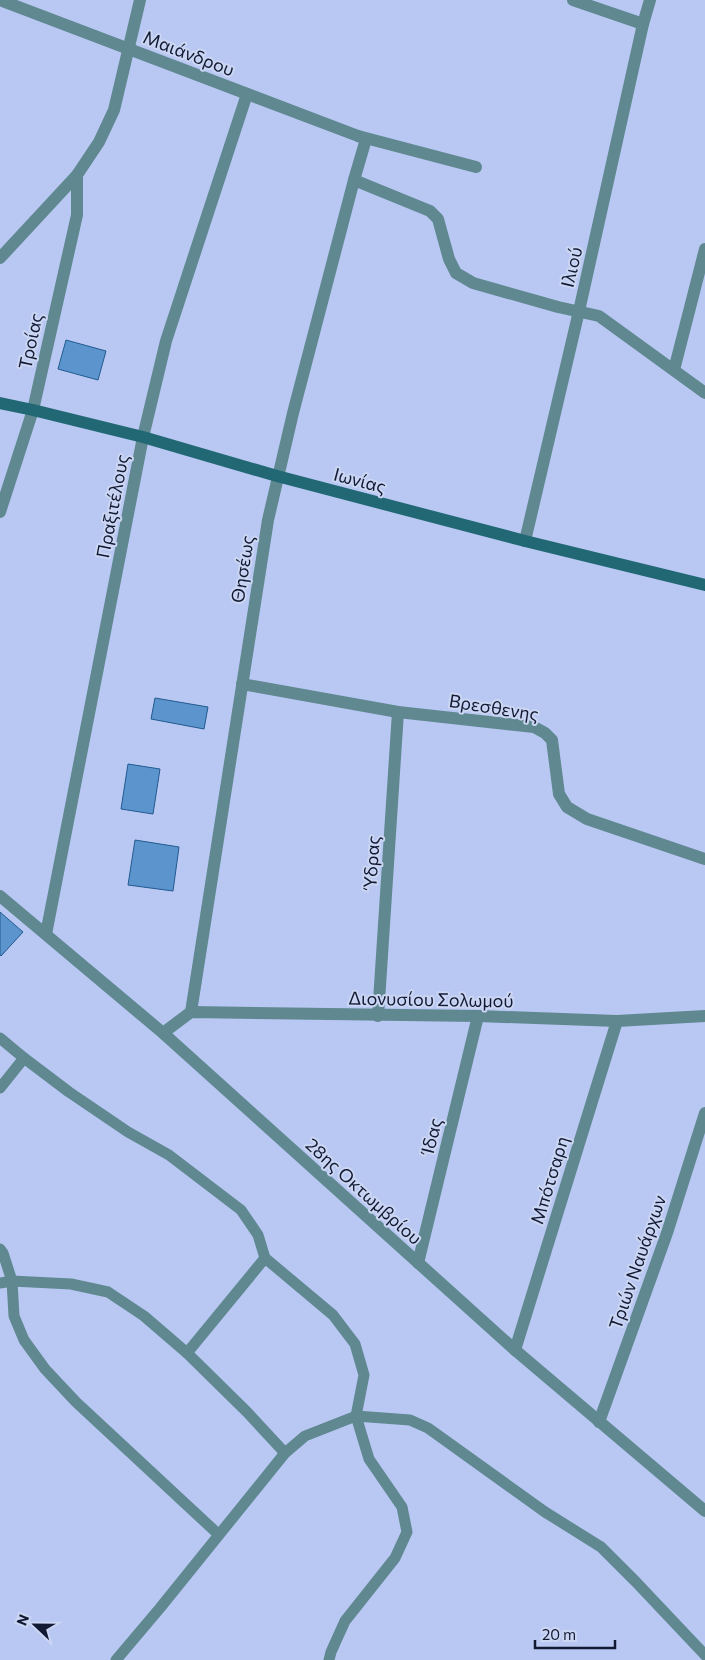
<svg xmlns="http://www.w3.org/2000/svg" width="705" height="1660" font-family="Commissioner,sans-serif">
	<rect width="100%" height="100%" fill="#b9c8f3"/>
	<g fill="#5c94cd" stroke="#225a8f">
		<path d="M66,340l40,11 -8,29 -40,-11z"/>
		<path d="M155,698l53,9 -4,22 -53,-10z"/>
		<path d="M128,764l32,5 -7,45 -32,-5z"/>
		<path d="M135,840l44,7 -6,44 -45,-6z"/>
		<path d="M0,912l23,20 -22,24 -1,-1z"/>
	</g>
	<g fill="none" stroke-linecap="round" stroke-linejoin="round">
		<g stroke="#5f8890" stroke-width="11">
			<path d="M0,1038l24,20 45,34 59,40 41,23 72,55 17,25 7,23"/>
			<path d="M0,1088l24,-30"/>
			<path d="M0,1249l3,4 9,28 2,35 10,24 21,29 31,33 142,132"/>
			<path d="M0,1283l12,-2 59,3 37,8 36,24 43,37 60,59 38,41"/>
			<path d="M116,1660l44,-52 125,-155 20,-17 51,-20 8,-41 -9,-31 -22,-29 -68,-57 -78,95"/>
			<path d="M329,1660l2,-8 14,-31 50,-63 12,-26 -5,-25 -33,-48 -13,-43 54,4 18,8 117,84 56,35 35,35 69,73"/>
		</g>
		<g stroke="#5f8890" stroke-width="12">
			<path d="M0,0l366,139 -12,41 -61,233 -25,107 -77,492"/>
			<path d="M573,0l70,24"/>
			<path d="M358,136l118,31"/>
			<path d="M354,180l76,31 8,8 11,40 7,14 17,10 85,24 41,9 106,77"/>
			<path d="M0,258l77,-83 22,-33 15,-32 26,-110"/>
			<path d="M674,370l31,-121"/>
			<path d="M0,512l33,-102 44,-195v-40"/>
			<path d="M525,541l54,-230 64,-287 7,-24"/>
			<path d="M242,684l156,28 136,15 11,6 7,7 7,54 8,13 20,12 118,40"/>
			<path d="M0,896l163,137 352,317 190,161"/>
			<path d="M46,934l97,-497 23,-96 81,-247"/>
			<path d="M378,1016l20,-304"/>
			<path d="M163,1033l28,-21 287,4 139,5 88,-5"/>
			<path d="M418,1263l60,-247"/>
			<path d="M515,1350l102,-329"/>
			<path d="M599,1422l68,-189 38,-120"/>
		</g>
		<path stroke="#216874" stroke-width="12" d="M0,403l33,7 110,27 134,39 248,65 180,44"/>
	</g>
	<g text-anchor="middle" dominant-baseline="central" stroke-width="4" stroke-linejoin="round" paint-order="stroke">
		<g font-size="18" fill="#121933" stroke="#cbd6f3">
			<text transform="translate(189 53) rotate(21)">Μαιάνδρου</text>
			<text transform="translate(571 267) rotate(-77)">Ιλιού</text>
			<text transform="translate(30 341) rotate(-78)">Τροίας</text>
			<text transform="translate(360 480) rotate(15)">Ιωνίας</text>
			<text transform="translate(112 506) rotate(-79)">Πραξιτέλους</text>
			<text transform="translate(242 569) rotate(-81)">Θησέως</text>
			<text transform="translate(494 707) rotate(9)">Βρεσθενης</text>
			<text transform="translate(371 862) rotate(-86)">Ύδρας</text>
			<text transform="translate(431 999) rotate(1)">Διονυσίου Σολωμού</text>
			<text transform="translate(431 1136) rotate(-76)">Ίδας</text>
			<text transform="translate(549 1180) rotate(-73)">Μπότσαρη</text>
			<text transform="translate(364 1191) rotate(42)">28ης Οκτωμβρίου</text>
			<text transform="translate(637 1262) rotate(-71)">Τριών Ναυάρχων</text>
		</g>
	</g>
	<g transform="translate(35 1625) rotate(292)" stroke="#cbd6f3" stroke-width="4" paint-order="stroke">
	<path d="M0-4L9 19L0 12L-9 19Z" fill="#121933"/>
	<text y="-8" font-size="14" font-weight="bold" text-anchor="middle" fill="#121933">N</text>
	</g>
	<path d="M535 1640v8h80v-8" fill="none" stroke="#121933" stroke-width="2.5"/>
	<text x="542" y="1640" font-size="15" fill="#121933" stroke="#cbd6f3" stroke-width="4" paint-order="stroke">20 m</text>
</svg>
